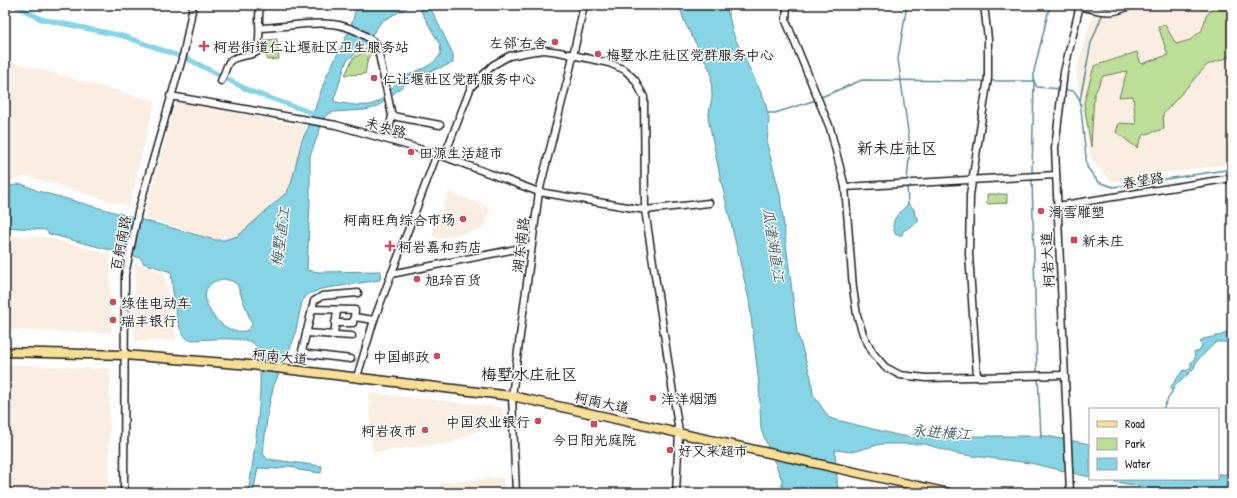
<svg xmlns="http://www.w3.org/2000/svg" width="1237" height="498" font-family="'Patrick Hand','LXGW WenKai TC',sans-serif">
	<rect width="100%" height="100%" fill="#fff"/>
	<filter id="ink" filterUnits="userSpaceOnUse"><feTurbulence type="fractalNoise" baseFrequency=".025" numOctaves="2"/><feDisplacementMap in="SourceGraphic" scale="8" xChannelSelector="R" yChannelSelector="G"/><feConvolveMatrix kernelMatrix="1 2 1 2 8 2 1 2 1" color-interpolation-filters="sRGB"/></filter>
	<g filter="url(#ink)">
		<g fill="#faeee2">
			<path d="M1095,5h137v158l-121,19 -20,-23 -15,-87z"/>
			<path d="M5,60l150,41 -26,106 -102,-31 -22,5z"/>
			<path d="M176,101l130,26 -15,57 -6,11 -42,38 -10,5 -18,2 -71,-22z"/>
			<path d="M449,192l42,16 -8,21 -45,10 -6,-3z"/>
			<path d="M5,236l42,1 63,18 1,78 -106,-3z"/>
			<path d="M135,263l29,9 12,68 -42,1z"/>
			<path d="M5,364l105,5 -1,124h-104z"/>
			<path d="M369,393l131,14 8,10 -57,26 -79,9z"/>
			<path d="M504,477v16h-64v-10z"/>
		</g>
		<g fill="#bcde98" stroke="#6c7d5a">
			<path d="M1216,5h16v51l-25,9 -44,49 1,15 -21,6 -6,13 -21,-16 3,-9 17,1 -3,-28 -14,1 8,-26 -24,5 -9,19 -3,52 -7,-44 10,-37 43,-14 4,12 27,-9 -10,-29 7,-1 11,19 14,-4 12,-10 4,-14z"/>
			<path d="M277,39l2,20 -12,1 -2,-20z"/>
			<path d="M369,45l3,1 2,5 -6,7 -3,16 -20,1 8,-17 8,-4z"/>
			<path d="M987,194h20v9l-20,1z"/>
		</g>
		<g fill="#87d4e5" stroke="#5c8a95" fill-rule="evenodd">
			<path d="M357,5h55l-30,16 -21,29 -14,10 -13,39 1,3c15,2 36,8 48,-4 7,-7 12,-15 20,-20 15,-9 27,-9 38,-24l-1,-9 -20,-36 -5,-4h14l24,49v9l-39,14 -37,30 -12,3 -32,2 -8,4 -15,40v47l-3,67 12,2 62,-1 -1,9 -59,9 -14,6 -5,7 -8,37 -20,46 -6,25 -5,43 4,6 55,7 -1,7 -23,-3 -4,-3 -6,-1 -10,3 -20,-1 -5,25h-5c4,-23 22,-138 5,-150 -10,-7 -50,-3 -64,-3 -15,-8 -16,-52 -18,-68l-28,-9 -2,-5 -92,-24 -3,-4 -41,-3v-40l17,-3 16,7 177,49h9l14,-4 49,-44 4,-8 11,-44 6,-12 18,-51 24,-48zM224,279l8,2 5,3 14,38 1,3 -4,5c-28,11 -66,-46 -24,-51z"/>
			<path d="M679,5h47l8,31 31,65 4,18 -2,25 13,50 17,138 14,45 2,17 16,24 72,18h145l44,8v33l-60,-14 -73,-9 -32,-10h-44l-29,8 -17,-2 3,43h-56v-13l-21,-50 -2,-46 -10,-84 -28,-119 -13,-63 4,-21 -1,-25 -26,-49z"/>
			<path d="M908,204l6,5 1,7 3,1v5l-15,9 -1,4h-6c-8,-15 2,-20 12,-31z"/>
			<path d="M1232,328v14h-16l-19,19 -3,7 -22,22 -2,-2 13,-18 3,1 5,-3v-6l4,-3 -1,-7c5,0 7,-2 8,-7l-2,-3 3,-3 19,-4z"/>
			<path d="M1218,474h14v19h-68l-19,-6 -47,-8h120z"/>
		</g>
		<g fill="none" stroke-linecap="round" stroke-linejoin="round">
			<g stroke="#5c8a95" stroke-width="1.5">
				<path d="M907,5l-9,54 12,87 -3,36"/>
				<path d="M1050,5l-16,66v10l3,6 24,2"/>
				<path d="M1104,9v-4"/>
				<path d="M989,81h45l-2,94"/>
				<path d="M1065,90l9,1 6,9 7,67 11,15 15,5 119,-18"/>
				<path d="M819,98l43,-18 123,1"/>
				<path d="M1080,100l11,-57 12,-30"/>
				<path d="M768,113h7l41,-13"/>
				<path d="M1032,179l5,194"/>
				<path d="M907,186l1,18"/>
				<path d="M1038,377l3,60"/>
				<path d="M1163,409l10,-20"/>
			</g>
			<path stroke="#87d4e5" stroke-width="5" d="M15,5l26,14 82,17 67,24 60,31 68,24"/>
			<defs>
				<g id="minor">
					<path d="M787,5l-1,16 44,107 15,59 8,101 4,27 6,19 10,19 12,14 15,8 26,3 138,-3"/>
					<path d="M1079,6c22,5 31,10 52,-1"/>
					<path d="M261,28c43,-2 80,-16 116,17l15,71 -5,23"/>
					<path d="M221,81c3,-6 5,-14 8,-19 6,-7 20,-5 28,-10 5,-19 0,-30 3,-47"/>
					<path d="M170,96l166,29 101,29 102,38 106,18 64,-7"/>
					<path d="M392,116l48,9"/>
					<path d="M444,157l27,-70 22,-22 16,-9 20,-4 15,-2 15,2 50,11 16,7 10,10 9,17 1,113 34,222 -3,61"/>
					<path d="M845,187l211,-12"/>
					<path d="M1057,206l175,-28"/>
					<path d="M391,274l140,-28"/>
					<path d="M312,309l43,1 -2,13h-18"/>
					<path d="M354,317l20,3"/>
					<path d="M306,333l46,3"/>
					<path d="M334,335l3,-25"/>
					<path d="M351,359l-43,-5 -6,-3 12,-50 8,-5 36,-3"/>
					<path d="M357,377l17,-57 63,-166"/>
					<path d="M977,377l-8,-123 1,-59 18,-117v-39l-4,-34"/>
					<path d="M124,493l1,-218 13,-63 46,-160 9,-47"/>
					<path d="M516,493l-4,-97 27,-204 30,-118 15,-69"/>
					<path d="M1070,493l-15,-345 9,-76 16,-67"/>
				</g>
				<path id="major" d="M5,352l119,3 127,10 261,31 437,97"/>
			</defs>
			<use href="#minor" stroke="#1c1c1c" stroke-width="9"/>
			<use href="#major" stroke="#1c1c1c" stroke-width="11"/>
			<use href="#minor" stroke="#fff" stroke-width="6"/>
			<use href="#major" stroke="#f9df96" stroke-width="8"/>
		</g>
	</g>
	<g fill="#d1495b" stroke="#fff" stroke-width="1.5">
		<circle cx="555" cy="42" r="4"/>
		<path d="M202 40h4v4h4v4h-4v4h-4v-4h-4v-4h4z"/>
		<circle cx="598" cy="54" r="4"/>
		<circle cx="374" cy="78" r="4"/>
		<circle cx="411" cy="152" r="4"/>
		<circle cx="1041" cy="211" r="4"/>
		<circle cx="463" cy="219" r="4"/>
		<rect x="1070" y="236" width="8" height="8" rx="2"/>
		<path d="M388 240h4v4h4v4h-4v4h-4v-4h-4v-4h4z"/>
		<circle cx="417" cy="279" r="4"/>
		<circle cx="113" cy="302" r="4"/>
		<circle cx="113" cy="320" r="4"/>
		<circle cx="437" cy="356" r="4"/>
		<circle cx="653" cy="398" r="4"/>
		<circle cx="538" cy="421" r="4"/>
		<rect x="590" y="420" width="8" height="8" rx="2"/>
		<circle cx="425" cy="430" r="4"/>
		<circle cx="670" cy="450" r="4"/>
	</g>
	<g text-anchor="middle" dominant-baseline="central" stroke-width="3" stroke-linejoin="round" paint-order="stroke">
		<g font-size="14" fill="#1c1c1c" stroke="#fff" text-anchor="start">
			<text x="547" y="42" text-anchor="end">左邻˙右舍</text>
			<text x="213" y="46">柯岩街道仁让堰社区卫生服务站</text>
			<text x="606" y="54">梅墅水庄社区党群服务中心</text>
			<text x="382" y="78">仁让堰社区党群服务中心</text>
			<text x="419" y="152">田源生活超市</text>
			<text x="1049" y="211">滑雪雕塑</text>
			<text x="455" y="219" text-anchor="end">柯南旺角综合市场</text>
			<text x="1082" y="240">新未庄</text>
			<text x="398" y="246">柯岩嘉和药店</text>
			<text x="425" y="279">旭玲百货</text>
			<text x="121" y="302">绿佳电动车</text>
			<text x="121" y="320">瑞丰银行</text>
			<text x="429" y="356" text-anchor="end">中国邮政</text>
			<text x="661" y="398">洋洋烟酒</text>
			<text x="530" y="421" text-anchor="end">中国农业银行</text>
			<text x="417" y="430" text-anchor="end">柯岩夜市</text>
			<text x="594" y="439" text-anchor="middle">今日阳光庭院</text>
			<text x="678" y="450">好又来超市</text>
		</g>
		<g font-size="14" fill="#1c1c1c" stroke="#fff">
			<text transform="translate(386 127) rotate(16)">未央路</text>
			<text transform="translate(1143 180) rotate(-9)">春望路</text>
			<text transform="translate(120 243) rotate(-79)">百舸南路</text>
			<text transform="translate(520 245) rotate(-83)">湖东南路</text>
			<text transform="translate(1047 260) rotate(-93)">柯岩大道</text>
			<text transform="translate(280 356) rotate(6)">柯南大道</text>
			<text transform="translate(602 402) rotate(12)">柯南大道</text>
		</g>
		<g font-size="15" font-style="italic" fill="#415c62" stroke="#fff">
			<text transform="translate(280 237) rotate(-82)">梅墅直江</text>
			<text transform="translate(774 245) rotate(81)">瓜渚湖直江</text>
			<text transform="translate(941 432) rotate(4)">永进横江</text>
		</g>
		<g font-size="16" fill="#1c1c1c" stroke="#fff">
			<text x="897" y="148">新未庄社区</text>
			<text x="529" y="374">梅墅水庄社区</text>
		</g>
	</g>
	<rect width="1237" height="498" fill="none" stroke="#fff" stroke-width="20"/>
	<rect x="10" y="10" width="1217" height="478" fill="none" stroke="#1c1c1c" stroke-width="1.5" filter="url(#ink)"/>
	<rect x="1089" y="408" width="130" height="72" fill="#ffffff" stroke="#a4a4a4"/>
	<rect x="1097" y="421" width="20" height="6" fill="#f9df96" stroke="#a4a4a4"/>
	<text x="1125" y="428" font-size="12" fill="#1c1c1c">Road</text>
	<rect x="1097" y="438" width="20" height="12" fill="#bcde98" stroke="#a4a4a4"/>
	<text x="1125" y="448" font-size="12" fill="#1c1c1c">Park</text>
	<rect x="1097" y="458" width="20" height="12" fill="#87d4e5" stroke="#a4a4a4"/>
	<text x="1125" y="468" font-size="12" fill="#1c1c1c">Water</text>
</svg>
